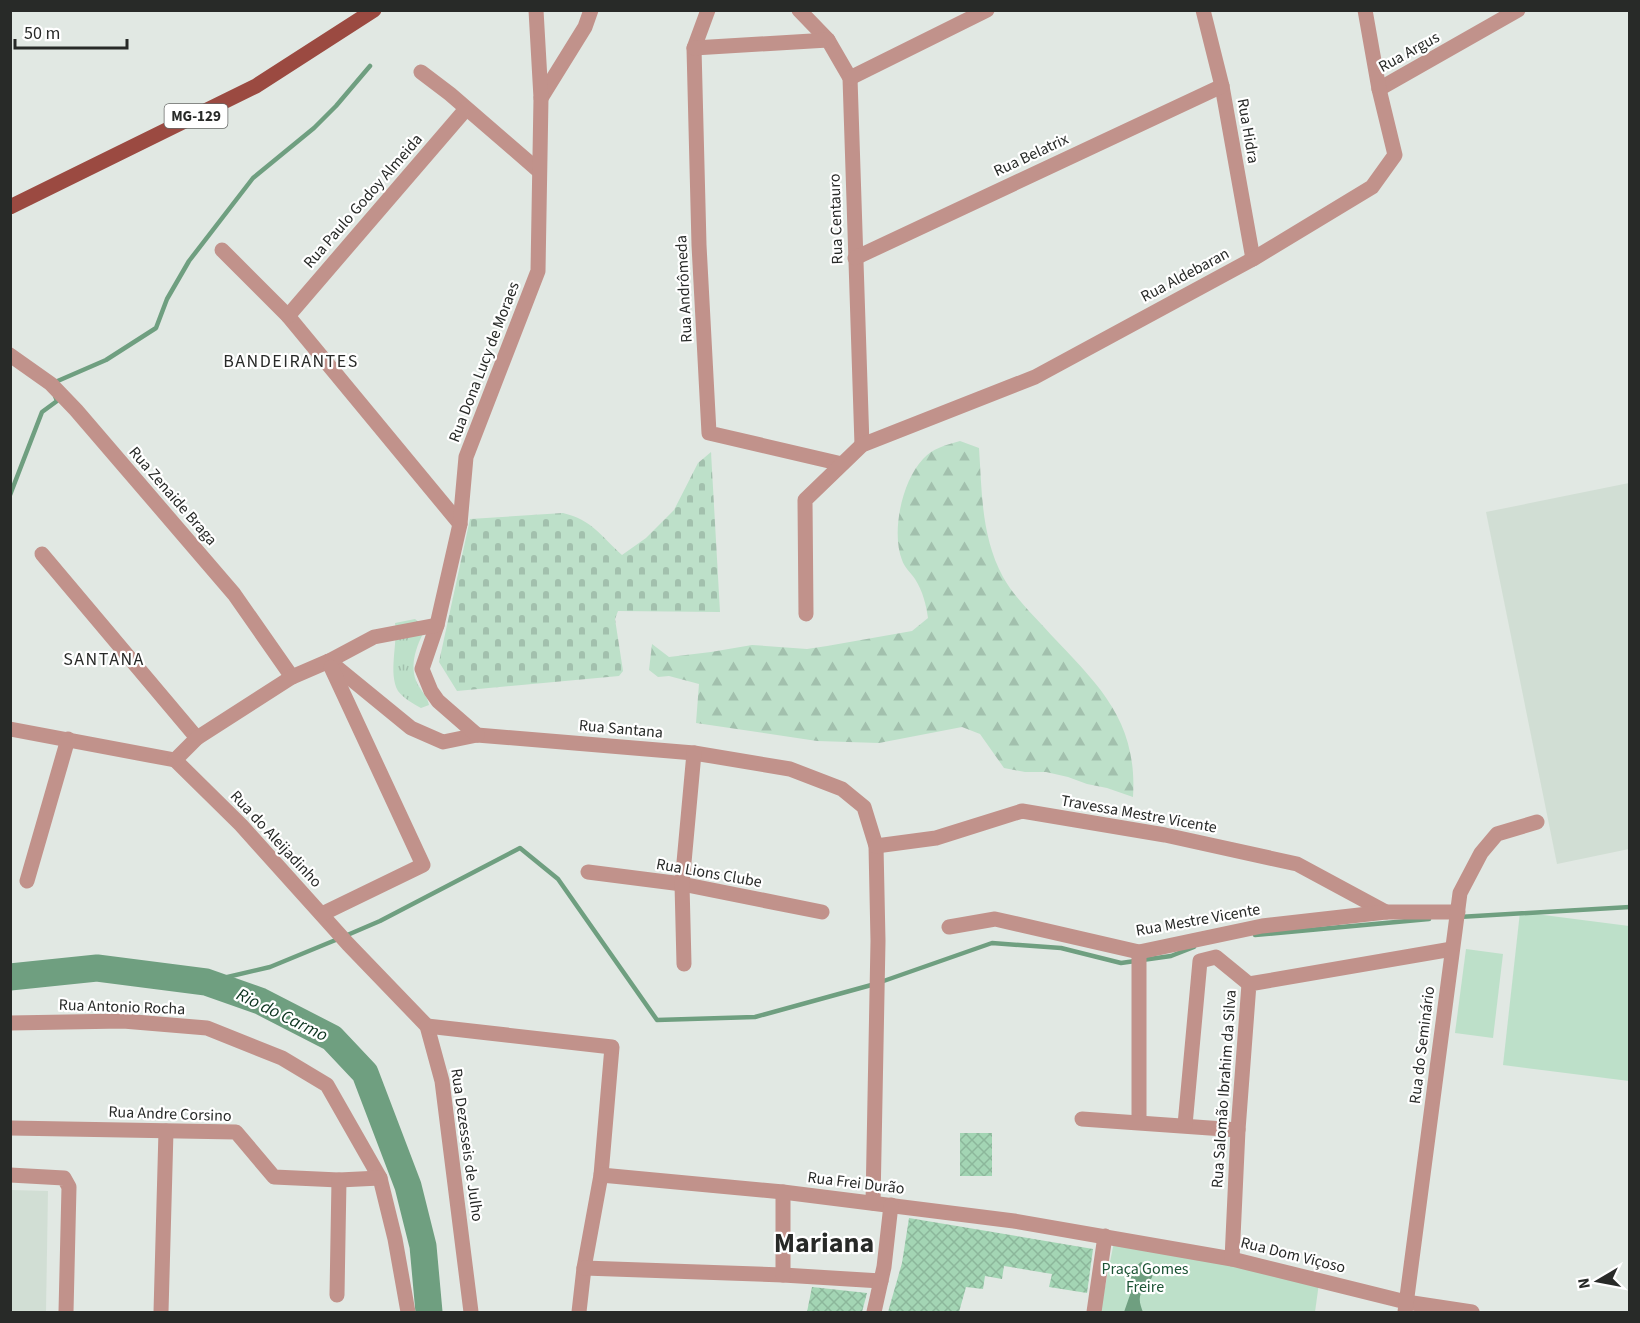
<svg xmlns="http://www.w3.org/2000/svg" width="1640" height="1323" font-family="'Source Sans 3',sans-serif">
	<defs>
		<pattern id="grass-tufts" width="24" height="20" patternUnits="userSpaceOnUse" patternTransform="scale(1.5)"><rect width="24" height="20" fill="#bde0c9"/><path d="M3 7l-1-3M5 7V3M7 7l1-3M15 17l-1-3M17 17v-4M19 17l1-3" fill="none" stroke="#a2c0ad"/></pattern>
		<pattern id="forest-firs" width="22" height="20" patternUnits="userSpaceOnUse" patternTransform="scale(1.5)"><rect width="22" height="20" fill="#bde0c9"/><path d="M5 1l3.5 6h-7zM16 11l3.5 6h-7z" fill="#a2c0ad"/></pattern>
		<pattern id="cemetery-stones" width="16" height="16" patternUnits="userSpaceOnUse" patternTransform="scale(1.5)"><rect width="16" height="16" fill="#bde0c9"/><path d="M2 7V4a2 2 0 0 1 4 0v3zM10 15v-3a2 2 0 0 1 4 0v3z" fill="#a2c0ad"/></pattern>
		<pattern id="building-cross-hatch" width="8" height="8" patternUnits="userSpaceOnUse" patternTransform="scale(1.5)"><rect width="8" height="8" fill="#a3d5b4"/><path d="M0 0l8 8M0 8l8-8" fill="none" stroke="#8cb79b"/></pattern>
	</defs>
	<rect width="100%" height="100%" fill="#e1e8e3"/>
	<g fill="#d1ded4">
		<path d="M1629,483v366l-72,15 -71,-352z"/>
		<path d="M11,1190l37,1 -2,121h-35z"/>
	</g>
	<path fill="url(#grass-tufts)" d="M415,619l11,9c-10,18 -19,41 -6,60 4,7 7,8 9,17l-8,3c-7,-4 -18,-10 -23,-17 -10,-18 0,-47 -3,-68z"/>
	<path fill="url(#forest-firs)" d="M960,441l19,7c3,44 2,88 24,129 10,18 26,34 40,49 50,55 95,89 90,171l-26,-9 -20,-4 -19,-7 -22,-5h-21l-21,-4 -24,-34 -18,-7 -83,16 -62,-2 -121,-18 3,-39 -30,-8 -11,1 -9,-7 3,-26 17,13 42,-5 41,-7 55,4 20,-3 85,-15 16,-13c-2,-14 -5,-26 -13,-39 -4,-6 -11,-12 -13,-19 -11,-28 0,-79 21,-101 10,-11 23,-14 37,-18z"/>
	<path fill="url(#cemetery-stones)" d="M711,452l9,160 -102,-1 -3,8 8,52 -4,5 -162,15 -18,-29 31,-143 93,-6c29,7 38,23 59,42l24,-17 28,-28 24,-47z"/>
	<g fill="#bde0c9">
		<path d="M1520,912l109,14v155l-126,-16z"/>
		<path d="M1466,949l37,5 -10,84 -38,-5z"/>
		<path d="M1115,1237l204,46 -4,29h-215z"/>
	</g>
	<path fill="#6f9f80" d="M1141,1262c23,14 5,19 0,31 -3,7 0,14 2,19h-19l7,-20v-21z"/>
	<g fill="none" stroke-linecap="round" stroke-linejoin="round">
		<g stroke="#6f9f80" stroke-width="4.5">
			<path d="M53,383l53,-23 50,-32 11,-29 22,-38 64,-83 61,-50 22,-22 34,-40"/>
			<path d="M10,495l32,-83 15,-11 -2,-5"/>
			<path d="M1459,917l171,-10"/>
			<path d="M1255,935l174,-16"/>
			<path d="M345,936l35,-15 140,-73 38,31 99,141 98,-3 120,-33 117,-41 69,5 60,15 50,-7 23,-9"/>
			<path d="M206,982l64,-15 68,-28"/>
		</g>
		<path stroke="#6f9f80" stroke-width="27" d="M10,977l87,-9 109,14 54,19 72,37 33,35 43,113 15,60 6,66"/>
	</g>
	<g fill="url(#building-cross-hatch)">
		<rect x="960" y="1133" width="32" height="43"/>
		<path d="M909,1218l184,31 -6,44 -38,-6 3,-13 -48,-8 -2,13 -17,-3 -2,13 -17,-2 -7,25h-71l14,-49z"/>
		<path d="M812,1287l55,6 -5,19h-55z"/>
	</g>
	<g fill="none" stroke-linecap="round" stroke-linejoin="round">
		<g stroke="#c1928b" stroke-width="15">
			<path d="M708,10l-14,38 5,197 10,188 133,31"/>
			<path d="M799,10l29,30 22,38 12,367"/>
			<path d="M1203,10l19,76 31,173"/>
			<path d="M694,48l134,-8"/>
			<path d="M421,72l29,22 89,77"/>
			<path d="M850,78l137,-68"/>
			<path d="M1379,89l139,-79"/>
			<path d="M541,98l44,-71 6,-17"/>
			<path d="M222,250l66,66 172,208"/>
			<path d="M855,258l367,-172"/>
			<path d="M288,316l178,-207"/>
			<path d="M10,355l41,29 25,26 158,184 58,83"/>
			<path d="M42,554l155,184"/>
			<path d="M806,614l-1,-114 57,-55 173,-68 218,-118 119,-72 23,-32 -16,-66 -14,-79"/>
			<path d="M329,661l82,67 32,14 34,-7 217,18 96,16 52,20 22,18 12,39 2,95 -5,262"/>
			<path d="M10,729l165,31"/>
			<path d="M477,735l-39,-34 -7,-10 -9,-22 15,-44 23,-101 6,-67 72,-186 3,-173 -5,-88"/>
			<path d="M175,760l66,65 107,119 79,82 15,55 29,231"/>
			<path d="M175,760l22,-22 95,-61 37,-16 45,-24 63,-12"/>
			<path d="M876,846l60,-8 86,-27 143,24 132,29 89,48"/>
			<path d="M588,872l94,12 140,28"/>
			<path d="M27,881l41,-142"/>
			<path d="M322,914l101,-49 -92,-198"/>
			<path d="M949,927l46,-8 144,33 123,-26 124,-14h72"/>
			<path d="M1139,952v170"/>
			<path d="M684,964l-2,-80 12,-131"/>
			<path d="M10,1023l113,-2 84,7 75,30 45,27 53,93 15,61 13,73"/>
			<path d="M427,1026l185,21 -11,128 -17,93 -5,44"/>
			<path d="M1082,1119l156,11"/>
			<path d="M1185,1125l15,-164 16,-4 33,27"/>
			<path d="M10,1128l226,4 38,45 65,3 41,-2"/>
			<path d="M10,1175l54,3 5,9 -3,125"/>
			<path d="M601,1175l182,17 231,29 218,38 174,43 66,10"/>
			<path d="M1232,1259l6,-129 11,-146 203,-35"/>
			<path d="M584,1268l199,7 98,6"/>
			<path d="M783,1275v-83"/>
			<path d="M337,1295l2,-115"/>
			<path d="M161,1312l5,-181"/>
			<path d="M874,1312l10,-45 7,-62"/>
			<path d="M1094,1312l11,-76"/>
			<path d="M1405,1312l55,-419 21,-40 16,-19 40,-12"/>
		</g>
		<path stroke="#9b4a41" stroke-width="15" d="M10,207l246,-121 118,-76"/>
	</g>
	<g text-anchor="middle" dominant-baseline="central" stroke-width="4.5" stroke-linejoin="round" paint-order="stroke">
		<rect fill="#fff" stroke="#686a68" stroke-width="1.5" x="164.5" y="104" width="63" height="24" rx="4.5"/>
		<g font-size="15" font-weight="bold" fill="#282a28">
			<text x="196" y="116">MG-129</text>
		</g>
		<g font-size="16" fill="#282a28" stroke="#fff">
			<text transform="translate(1409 52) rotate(-29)">Rua Argus</text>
			<text transform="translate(1248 131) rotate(80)">Rua Hidra</text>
			<text transform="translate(1031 155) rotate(-25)">Rua Belatrix</text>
			<text transform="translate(363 201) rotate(-49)">Rua Paulo Godoy Almeida</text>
			<text transform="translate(836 219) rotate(-92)">Rua Centauro</text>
			<text transform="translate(1185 275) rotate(-28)">Rua Aldebaran</text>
			<text transform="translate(684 289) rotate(-93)">Rua Andrômeda</text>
			<text transform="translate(484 362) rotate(-69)">Rua Dona Lucy de Moraes</text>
			<text transform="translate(173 496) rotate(49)">Rua Zenaide Braga</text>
			<text transform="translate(621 729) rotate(5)">Rua Santana</text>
			<text transform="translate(1139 814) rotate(10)">Travessa Mestre Vicente</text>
			<text transform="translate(276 839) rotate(47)">Rua do Aleijadinho</text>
			<text transform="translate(709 873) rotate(10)">Rua Lions Clube</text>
			<text transform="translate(1198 920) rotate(-10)">Rua Mestre Vicente</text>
			<text transform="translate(122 1007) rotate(2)">Rua Antonio Rocha</text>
			<text transform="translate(1422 1045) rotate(-83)">Rua do Seminário</text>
			<text transform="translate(1224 1089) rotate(-86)">Rua Salomão Ibrahim da Silva</text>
			<text transform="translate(170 1114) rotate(2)">Rua Andre Corsino</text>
			<text transform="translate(467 1145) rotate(82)">Rua Dezesseis de Julho</text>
			<text transform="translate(856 1183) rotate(7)">Rua Frei Durão</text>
			<text transform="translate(1293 1255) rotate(14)">Rua Dom Viçoso</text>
		</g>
		<g font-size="16" fill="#1c5435" stroke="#fff">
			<text x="1145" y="1269">Praça Gomes<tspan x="1145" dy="18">Freire</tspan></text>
		</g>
		<g font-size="18" letter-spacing="1.5" fill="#282a28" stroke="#fff">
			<text x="291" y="361">BANDEIRANTES</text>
			<text x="104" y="659">SANTANA</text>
		</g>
		<g font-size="18" font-style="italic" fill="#0a321d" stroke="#fff">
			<text transform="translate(282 1015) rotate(26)">Rio do Carmo</text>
		</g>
		<g font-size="28" font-weight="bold" fill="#282a28" stroke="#fff">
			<text x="824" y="1243">Mariana</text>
		</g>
	</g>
	<rect width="1640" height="1323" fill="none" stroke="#282a28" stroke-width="24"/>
	<g transform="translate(1598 1281) rotate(260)" stroke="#ffffff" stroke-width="4.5" paint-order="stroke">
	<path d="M0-4.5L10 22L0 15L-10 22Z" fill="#282a28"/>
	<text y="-9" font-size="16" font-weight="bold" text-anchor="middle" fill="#282a28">N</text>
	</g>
	<path d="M15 39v9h112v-9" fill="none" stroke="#282a28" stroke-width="3"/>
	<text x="24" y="39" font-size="18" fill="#282a28" stroke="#ffffff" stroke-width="4.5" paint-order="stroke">50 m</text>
</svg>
